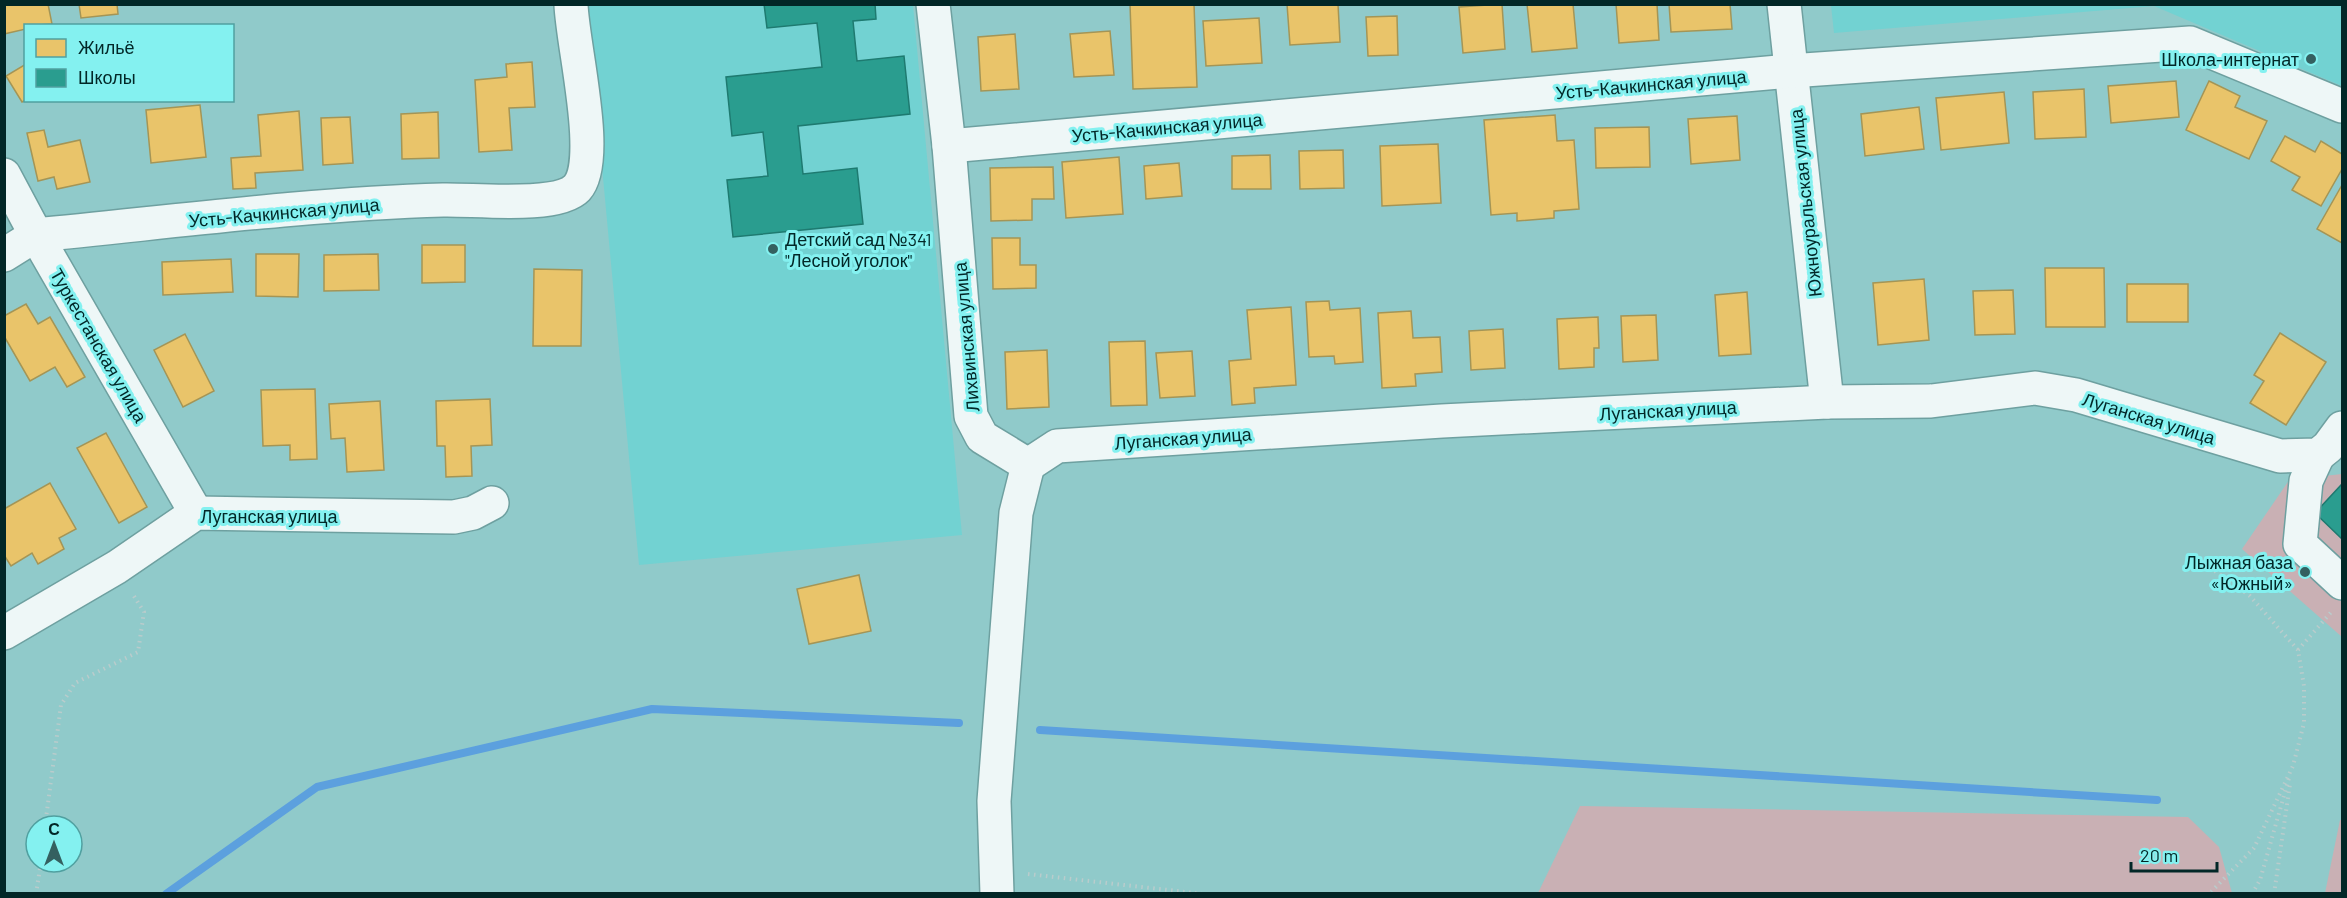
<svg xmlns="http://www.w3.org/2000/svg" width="2347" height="898" font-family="Barlow,sans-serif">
	<rect width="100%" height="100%" fill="#90caca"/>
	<g fill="#72d2d2">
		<path d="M587,5h326l49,530 -323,30z"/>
		<path d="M1831,5h511v81l-188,-80 -320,27z"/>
	</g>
	<g fill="#c9b0b4">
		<path d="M2294,473l30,3 18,-2v163l-100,-88z"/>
		<path d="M1580,806l608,11 31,30 13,46h-694z"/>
		<path d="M2340,820h2v73h-17z"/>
	</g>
	<g fill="#e9c46a" stroke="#a49556" stroke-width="1.5">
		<path d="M4,4h44l4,20 -26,2v3l-22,5z"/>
		<path d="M79,4h38l1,10 -37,4z"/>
		<path d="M1130,4h64l3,83 -64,2z"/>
		<path d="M1287,4h51l2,38 -50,3z"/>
		<path d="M1502,4l3,45 -42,4 -4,-46z"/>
		<path d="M1527,4h46l4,44 -45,4z"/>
		<path d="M1616,4h41l2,36 -40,3z"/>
		<path d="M1669,4h61l2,25 -61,3z"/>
		<path d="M1397,16l1,39 -30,1 -2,-39z"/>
		<path d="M1259,18l3,45 -56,3 -3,-45z"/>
		<path d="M1110,31l4,44 -40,2 -4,-43z"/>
		<path d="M1015,34l4,55 -38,2 -3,-54z"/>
		<path d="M532,62l3,45 -26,1 3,42 -33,2 -4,-72 32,-3 -1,-13z"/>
		<path d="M26,64v36l-4,2 -16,-26z"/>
		<path d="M2176,81l3,36 -68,6 -3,-37z"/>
		<path d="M2209,81l31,15 -5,11 32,14 -18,38 -63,-29z"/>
		<path d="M2084,89l2,48 -51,2 -2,-47z"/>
		<path d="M2004,92l5,51 -68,7 -5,-52z"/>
		<path d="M200,105l6,52 -55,6 -5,-53z"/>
		<path d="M1919,107l5,42 -59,7 -4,-42z"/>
		<path d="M299,111l4,59 -48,3 1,15 -23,1 -2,-31 30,-2 -3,-41z"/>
		<path d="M438,112l1,46 -37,1 -1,-45z"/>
		<path d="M1555,115l2,26 17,-1 5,69 -25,2v7l-37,3v-8l-26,2 -7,-95z"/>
		<path d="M1737,116l3,44 -49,4 -3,-45z"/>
		<path d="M350,117l3,46 -30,2 -2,-47z"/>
		<path d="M1649,127l1,40 -54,1 -1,-40z"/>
		<path d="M44,130l4,17 32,-7 10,42 -33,7 -3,-12 -16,4 -11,-48z"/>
		<path d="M2285,136l30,16 6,-11 21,13v15l-21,37 -29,-16 8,-13 -29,-16z"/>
		<path d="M1438,144l3,59 -59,3 -2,-60z"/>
		<path d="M1343,150l1,38 -44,1 -1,-38z"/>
		<path d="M1270,155l1,34h-39v-33z"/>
		<path d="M1119,157l4,57 -57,4 -4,-56z"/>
		<path d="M1179,163l3,33 -36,3 -2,-33z"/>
		<path d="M1053,167l1,32h-22v21l-41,1 -1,-53z"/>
		<path d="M2342,185v58l-25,-14z"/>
		<path d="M992,238h28v27h16v23l-43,1z"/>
		<path d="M422,245h43v37l-43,1z"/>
		<path d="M256,254h43l-1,43 -42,-1z"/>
		<path d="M378,254l1,36 -55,1v-36z"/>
		<path d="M231,259l2,33 -70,3 -1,-33z"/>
		<path d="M2045,268h59l1,59h-59z"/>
		<path d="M534,269l48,1 -1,76h-48z"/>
		<path d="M1924,279l5,61 -51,5 -5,-62z"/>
		<rect x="2127" y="284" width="61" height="38"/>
		<path d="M2013,290l2,44 -40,1 -2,-44z"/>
		<path d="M1747,292l4,62 -32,2 -4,-61z"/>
		<path d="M1329,301l1,9 30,-2 3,54 -28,2 -1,-8 -25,1 -3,-55z"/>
		<path d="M26,304l12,20 12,-7 35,60 -18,10 -12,-20 -25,14 -26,-45v-20z"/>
		<path d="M1291,307l5,78 -42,3 1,15 -23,2 -3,-44 22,-2 -4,-49z"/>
		<path d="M1411,311l2,27 27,-1 2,35 -27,2 1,12 -34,2 -4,-75z"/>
		<path d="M1656,315l2,45 -35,2 -2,-46z"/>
		<path d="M1598,317l1,31h-5v19l-35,2 -2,-50z"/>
		<path d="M1503,329l2,39 -34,2 -2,-39z"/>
		<path d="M2280,333l46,29 -40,63 -36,-22 14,-22 -10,-6z"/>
		<path d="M185,334l29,57 -31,16 -29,-57z"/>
		<path d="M1145,341l2,64 -36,1 -2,-64z"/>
		<path d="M1047,350l2,57 -42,2 -2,-57z"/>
		<path d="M1192,351l3,45 -35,2 -4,-45z"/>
		<path d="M315,389l2,70 -27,1v-15l-27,1 -2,-56z"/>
		<path d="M490,399l2,46 -21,1 1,30 -26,1 -1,-31h-8l-1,-45z"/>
		<path d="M380,401l4,69 -37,2 -2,-34 -14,1 -2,-35z"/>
		<path d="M106,433l41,74 -28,16 -42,-75z"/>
		<path d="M50,483l26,46 -17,9 5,11 -26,15 -6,-11 -21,13 -7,-11v-46z"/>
		<path d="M859,575l12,56 -62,13 -12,-55z"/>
	</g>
	<g fill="#2a9d8f" stroke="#1e7a70" stroke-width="1.5">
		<path d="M764,4h111l1,15 -23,2 4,40 47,-5 6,58 -112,12 5,48 54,-6 6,56 -130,13 -6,-57 41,-4 -5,-44 -31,4 -6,-59 96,-10 -5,-44 -50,5z"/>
		<path d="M2342,484v55l-27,-26z"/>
	</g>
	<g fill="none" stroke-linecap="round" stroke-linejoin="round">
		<g stroke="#5ca0de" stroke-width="8">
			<path d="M1040,730l1117,70"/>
			<path d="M166,894l151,-107 335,-78 307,14"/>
		</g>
		<defs>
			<g id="minor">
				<path d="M933,4l16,142 22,270 11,21 46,28 -12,48 -22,288 3,93"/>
				<path d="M1784,4l43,398"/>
				<path d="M949,146l841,-75 400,-28 152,63"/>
				<path d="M4,175l32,60 160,278"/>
				<path d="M4,255l32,-20c135,-13 271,-31 407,-35 30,-1 114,9 134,-12 25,-28 -5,-144 -6,-184"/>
				<path d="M2318,455l-12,26 -6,63 42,39"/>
				<path d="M1028,465l29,-19 385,-25 385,-19 104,-1 104,-13 41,7 204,61 38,-1 10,-8 14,-19"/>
				<path d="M4,633l113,-66 79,-54 258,4 19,-4 19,-10"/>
			</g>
		</defs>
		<use href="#minor" stroke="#6ea0a0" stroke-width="36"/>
		<g stroke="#b9cccc" stroke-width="4" stroke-dasharray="1.5 4.5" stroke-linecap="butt">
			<path d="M2205,564l45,32 48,54 6,36v37l-11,43 -39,82 -45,46"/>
			<path d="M2298,650l35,-40"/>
			<path d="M45,826l16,-121 14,-22 63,-31 6,-40 -12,-19"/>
			<path d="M1028,874l175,20"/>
			<path d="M36,894l5,-32"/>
			<path d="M1712,894h98"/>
			<path d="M2252,894l8,-14 29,-102"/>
			<path d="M2274,894l16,-110"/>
		</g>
		<use href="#minor" stroke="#eef7f7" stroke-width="33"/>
	</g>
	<g fill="#346060" stroke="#84f1f0" stroke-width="2">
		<circle cx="2311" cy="59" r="6"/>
		<circle cx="773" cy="249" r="6"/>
		<circle cx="2305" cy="572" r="6"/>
	</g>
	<g text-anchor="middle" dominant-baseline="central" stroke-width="6" stroke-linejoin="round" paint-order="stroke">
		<g font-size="18" fill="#022727" stroke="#84f1f0" text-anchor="end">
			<text x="2299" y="59">Школа-интернат</text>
			<text x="785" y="239" text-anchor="start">Детский сад №341<tspan x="785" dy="21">"Лесной уголок"</tspan></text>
			<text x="2293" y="562">Лыжная база<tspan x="2293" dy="21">«Южный»</tspan></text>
		</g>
		<g font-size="18" fill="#022727" stroke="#84f1f0">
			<text transform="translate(1651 84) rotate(-5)">Усть-Качкинская улица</text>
			<text transform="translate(1167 127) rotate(-5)">Усть-Качкинская улица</text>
			<text transform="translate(1805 203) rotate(-96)">Южноуральская улица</text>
			<text transform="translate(284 212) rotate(-5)">Усть-Качкинская улица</text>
			<text transform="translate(966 337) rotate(-95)">Лихвинская улица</text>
			<text transform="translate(99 345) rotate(60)">Туркестанская улица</text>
			<text transform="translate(1668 410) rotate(-3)">Луганская улица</text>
			<text transform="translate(2149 418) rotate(17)">Луганская улица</text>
			<text transform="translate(1183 438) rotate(-4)">Луганская улица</text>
			<text x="269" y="516">Луганская улица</text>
		</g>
	</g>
	<rect width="2347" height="898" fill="none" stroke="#022727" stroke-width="12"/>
	<rect x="24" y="24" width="210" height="78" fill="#84f1f0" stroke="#50a0a0" stroke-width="1.5"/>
	<rect x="36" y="39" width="30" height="18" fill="#e9c46a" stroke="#50a0a0" stroke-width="1.5"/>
	<text x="78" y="54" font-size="18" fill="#022727">Жильё</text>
	<rect x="36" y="69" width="30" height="18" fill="#2a9d8f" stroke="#50a0a0" stroke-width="1.5"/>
	<text x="78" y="84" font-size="18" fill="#022727">Школы</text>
	<g transform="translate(54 844)"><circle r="28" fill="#84f1f0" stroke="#50a0a0" stroke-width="1.5"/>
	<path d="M0-4.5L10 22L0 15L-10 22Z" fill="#346060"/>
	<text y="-9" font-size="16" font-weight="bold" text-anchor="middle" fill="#022727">С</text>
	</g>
	<path d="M2131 862v9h86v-9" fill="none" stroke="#022727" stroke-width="3"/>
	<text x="2140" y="862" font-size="18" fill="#022727" stroke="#84f1f0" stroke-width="4.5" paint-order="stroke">20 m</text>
</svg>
